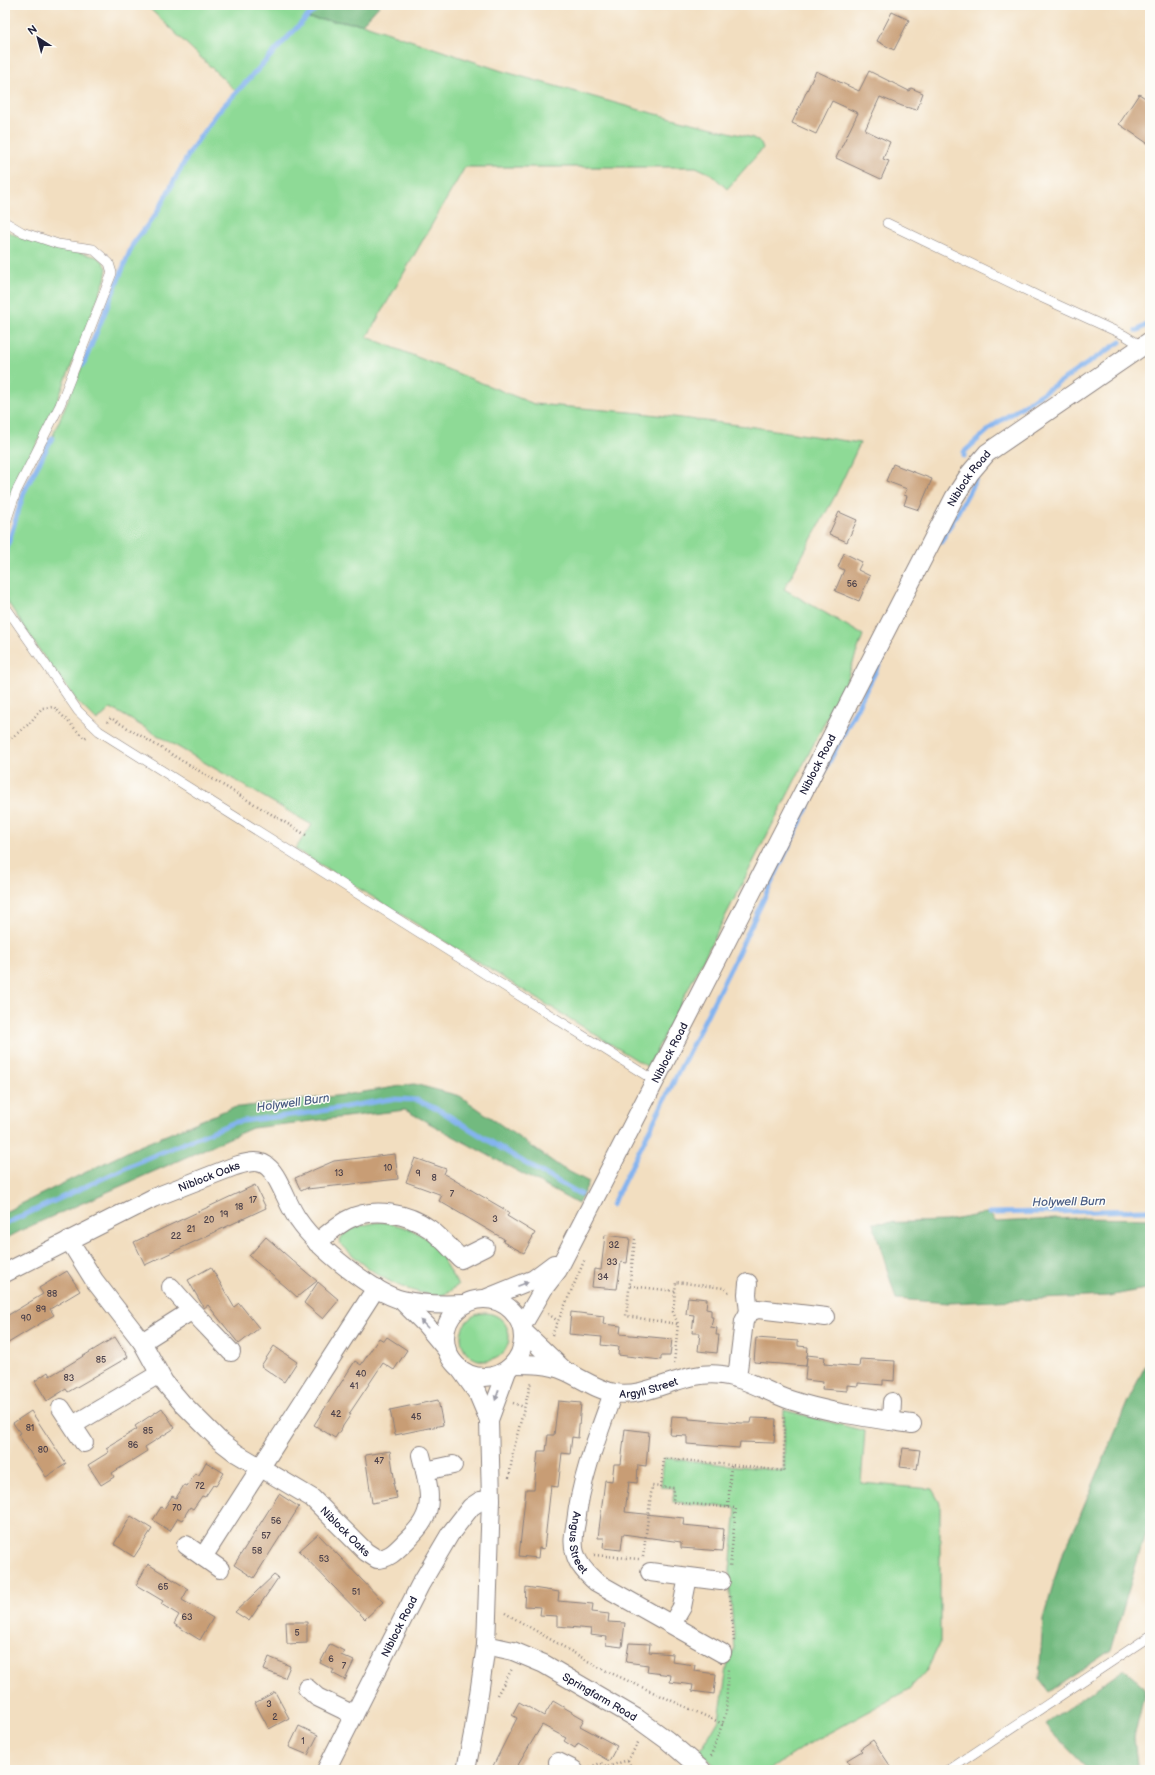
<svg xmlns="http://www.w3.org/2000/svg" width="1155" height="1775" font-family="'Balsamiq Sans',sans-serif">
	<rect width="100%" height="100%" fill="#fdfcf7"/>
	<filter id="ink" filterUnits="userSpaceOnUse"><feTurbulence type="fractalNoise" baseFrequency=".025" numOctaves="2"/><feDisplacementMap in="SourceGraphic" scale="8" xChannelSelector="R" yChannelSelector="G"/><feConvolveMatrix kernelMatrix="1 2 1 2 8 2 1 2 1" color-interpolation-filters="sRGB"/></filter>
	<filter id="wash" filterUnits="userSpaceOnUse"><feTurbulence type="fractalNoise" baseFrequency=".012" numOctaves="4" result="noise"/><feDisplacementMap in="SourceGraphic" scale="16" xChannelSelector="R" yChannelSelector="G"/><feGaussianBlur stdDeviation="0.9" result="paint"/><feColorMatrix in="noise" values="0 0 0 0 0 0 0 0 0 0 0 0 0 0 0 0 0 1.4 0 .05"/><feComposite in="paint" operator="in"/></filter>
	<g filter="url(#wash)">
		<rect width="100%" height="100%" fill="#f2dec0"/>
		<g fill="#8eda96" stroke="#587e68">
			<path d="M146,5h174l-13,13 55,6 140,47 138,39 113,28 8,5 2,5 -36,41 -16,-15 -15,-7h-231l-98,170 167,67 107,9 113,14 106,16 -25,53 -51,93 79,46 -16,44 -199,388 -353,-218 17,-24 -201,-117 -14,13 -20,-20 -35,-47 -37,-56v-44l19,-62 28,-54 81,-194 23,-30 35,-64 26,-37 20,-21z"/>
			<path d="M5,230c28,16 62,18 92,27l6,4 4,7 -2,12 -48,122 -52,109z"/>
			<path d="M381,1222c28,4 42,12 63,30v10l14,23c-4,3 -9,7 -13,9 -5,2 -13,1 -18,0 -35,-6 -62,-26 -87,-51 -1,-14 30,-20 41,-21z"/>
			<circle cx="485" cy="1337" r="24"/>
			<path d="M784,1410l81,21 -4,52 71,6 8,14v140l-13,27 -18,19 -106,58 -34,23h-50l-19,-19 19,-32 9,-57 7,-14 -6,-68 7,-72 -63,-6 1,-14 -13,-1 3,-29 120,13z"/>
		</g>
		<g fill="#72ba7f" stroke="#4a6e5d">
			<path d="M320,5h60l-18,19 -56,-6z"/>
			<path d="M414,1084l46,12 102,72 27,14 -11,22 -173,-94 -153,18 -226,100 -21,11v-27l130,-64 96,-40 113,-13z"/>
			<path d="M989,1213l7,9 80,-4 74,1v69l-41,8 -160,7 -53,-4 -23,-76 73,-2z"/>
			<path d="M1150,1356v165l-5,13 -34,116 -62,42 -10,-13 4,-60 18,-62 16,-34 50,-120z"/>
			<path d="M1123,1669l18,15 4,6 -11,48 3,25 -1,7h-47l-36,-37 -7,-9z"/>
		</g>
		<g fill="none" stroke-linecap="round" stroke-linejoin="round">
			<g stroke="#84b4ef" stroke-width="5">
				<path d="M1136,331l14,-8"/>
				<path d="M83,365l50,-121 23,-30 35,-64 26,-37 89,-95 14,-13"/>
				<path d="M964,456v-4l30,-27 126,-83"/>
				<path d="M941,542l35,-63"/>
				<path d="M5,554l19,-62 28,-54"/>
				<path d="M612,1205l125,-250 91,-191 58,-113"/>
				<path d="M989,1213l161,-3"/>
				<path d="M5,1224l133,-62 97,-40 81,-10 75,-13 26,1 24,11 84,52 55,31"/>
			</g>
		</g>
		<g id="blocks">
			<g fill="#c89d75">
				<path d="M892,12l17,8 -15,30 -17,-9z"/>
				<path d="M816,71l43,20 10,-20 40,20 2,-3 12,5 -6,17 -15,-4 -22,-9 -15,33 25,12 -7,17 6,2 -8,18 -45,-21 22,-45 -26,-12 -16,33 -24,-11z"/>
				<path d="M1139,94l11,7v44l-31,-21z"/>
				<path d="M893,464l39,15 -13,31 -15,-5 3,-9 -3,-1 3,-6 -21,-8z"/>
				<path d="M839,512l18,8 -10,22 -18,-8z"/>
				<path d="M844,553l18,9 -4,8 12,6 -11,25 -24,-10 9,-21 -6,-3z"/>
				<path d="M395,1154l3,25 -91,10 2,-2 -8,4 -6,-13 39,-17z"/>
				<path d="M415,1158l31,11 -2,5 65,38 -2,4 28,17 -11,20 -21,-11 1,-3 -65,-38 3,-6 -36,-13z"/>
				<path d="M255,1185l11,23 -121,57 -11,-23z"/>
				<path d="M605,1235l25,3 -3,25 -6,-1 -4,27 -25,-2 2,-18 7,1z"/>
				<path d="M266,1237l34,30 17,14 -20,16 -11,-10 -37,-31z"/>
				<path d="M211,1267l23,40 5,-4 20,25 -20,16 -31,-39 -4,3 -16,-28z"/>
				<path d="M67,1271l13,20 -30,18 4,6 -49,30v-28l38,-23 -4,-6z"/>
				<path d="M318,1282l21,18 -16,19 -19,-16z"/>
				<path d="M688,1297l19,2 -1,10 5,1v7h2l-2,10 6,1 -1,7h3l-2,18 -19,-2 2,-18h-8l2,-18 -8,-1z"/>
				<path d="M571,1312l33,4 -1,8 18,2 -1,8 52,5 -2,17h-9v4l-43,-5 1,-8 -18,-2 1,-8 -33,-3z"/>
				<path d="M115,1337l13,20 -60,35 -2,-3 -19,12 -12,-20 13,-9 2,4z"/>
				<path d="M387,1337l20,13 -13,20 -11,-7 -34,51h2l-16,24 -21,-13 41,-64 6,4 18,-27 5,3z"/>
				<path d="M756,1338l42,3v5l10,1 -2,19 -52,-4z"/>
				<path d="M274,1346l23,16 -13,20 -23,-16z"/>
				<path d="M807,1355l18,2 -1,7 35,3 1,-8 35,2 -1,20 -11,-1v5l-25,-2v3l-11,-1v6l-25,-2 1,-7 -18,-2z"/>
				<path d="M438,1400l5,25 -48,10 -5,-25z"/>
				<path d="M558,1401l23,2 -3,35 -6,-1 -2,17 -8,-1 -4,34 -7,-1 -7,63 -5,-1 -1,10 -19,-2 7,-67h8l4,-38h8l2,-16h6z"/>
				<path d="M162,1408l13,20 -30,19 2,4 -35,22 2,4 -13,8 -13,-20 21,-13 -3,-4 31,-19 -2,-3z"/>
				<path d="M31,1411l35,53 -20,13 -28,-43 2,-1 -7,-10z"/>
				<path d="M672,1416l17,1v2l52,4h10l1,-5 24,1 -2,24 -34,-1 -1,6 -52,-4v-8l-17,-1z"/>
				<path d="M625,1429l24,3 -3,34 -8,-1 -1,18 -8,-1 -4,30 59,6 -1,7 41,4 -2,22 -41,-3v-6l-58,-8 -2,16 -18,-2 1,-10h-6l7,-58 7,1 2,-17h7z"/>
				<path d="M903,1448l17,2 -3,19 -17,-2z"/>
				<path d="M390,1451l5,32h-2l4,15 -25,5 -7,-48z"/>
				<path d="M206,1462l18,11 -8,13 -3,-1 -8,12 -3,-1 -9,13 -3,-2 -8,13 -4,-2 -8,13 -17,-11 8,-13 3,2 8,-13 4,2 8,-13 3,1 8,-12 4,1z"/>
				<path d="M279,1494l20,13 -45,71 -20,-13z"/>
				<path d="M131,1516l21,13 -18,28 -20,-13z"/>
				<path d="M318,1534l65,68 -18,17 -66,-68z"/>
				<path d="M148,1564l40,25 -6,11 31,18 -13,22 -26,-16 5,-9 -18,-11 2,-3 -27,-16z"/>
				<path d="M274,1575l4,3 -29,43 -14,-9z"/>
				<path d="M526,1587l33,5 -1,9 35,3 -1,8 17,2 -1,8 17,1 -3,24 -16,-2 1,-8 -17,-2 1,-6 -34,-3v-10l-17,-1 1,-8 -16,-1z"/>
				<path d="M286,1622h21v21l-20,1z"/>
				<path d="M629,1643l21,1 -1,8 24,2 -1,8 23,3 -1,6 22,3 -2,20 -22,-3 1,-6 -23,-3 1,-7 -24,-3 1,-7 -22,-3z"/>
				<path d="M330,1644l14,7 -3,4 13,6 -9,19 -13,-7 2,-3 -14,-7z"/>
				<path d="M269,1657l21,9 -5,12 -21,-8z"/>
				<path d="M275,1692l14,26 -20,11 -14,-26z"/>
				<path d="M553,1701l31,18 -4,7 37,20 -8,15 -31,-18 -3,5 -11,-7 2,-3 -24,-13 -27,45h-24l26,-52 -5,-3 7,-13 25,14z"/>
				<path d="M299,1726l19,9 -10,20 -19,-8z"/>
				<path d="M873,1740l20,30h-39l-7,-10 15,-9 -2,-2z"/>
			</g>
		</g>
	</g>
	<g filter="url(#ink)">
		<use href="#blocks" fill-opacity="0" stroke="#8a807e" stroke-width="1"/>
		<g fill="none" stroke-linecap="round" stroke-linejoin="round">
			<defs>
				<g id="service">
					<path d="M5,222l17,10 36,12 35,5 16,14 3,10 -52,132 -44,87 -11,33"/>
					<path d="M887,223l151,73 86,39 18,11"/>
					<path d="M5,606l73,105 21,20 556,350"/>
					<path d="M949,1770l201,-134"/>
				</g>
				<g id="minor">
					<path id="s1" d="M69,1240l25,40 48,62 22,40 18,21 37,37 17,13 76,45 54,54 11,7c11,0 18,-7 26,-15 7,-7 15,-14 20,-23 12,-19 3,-45 -2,-66"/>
					<path d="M317,1243c10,-9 20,-18 32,-24 25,-12 59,-6 81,10 12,9 21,20 31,30l24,-12"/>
					<path id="s2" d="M5,1273l148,-75 82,-32c11,-3 25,-8 34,2 11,10 19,39 30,53 17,25 74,72 103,79 20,5 40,5 61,4"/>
					<path d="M748,1283l-1,11 2,18"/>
					<path d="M171,1287c19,23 40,43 60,65"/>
					<path d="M487,1298l47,-19 20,-15"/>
					<circle cx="484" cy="1338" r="39"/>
					<path d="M401,1300l25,25 20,24"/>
					<path id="s3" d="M522,1326l22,-38 14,-18 396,-772 16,-25 17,-20 163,-112"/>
					<path d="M523,1331l41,39"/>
					<path d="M142,1342l49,-31"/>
					<path id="s4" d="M514,1364c17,0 35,0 51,7 16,7 32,19 50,22 34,6 69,-24 107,-18 24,3 45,17 68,25 39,13 81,18 122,24"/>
					<path d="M460,1369l18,25 11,26"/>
					<path d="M737,1378l7,-57 5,-9 9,-3 68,8"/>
					<path id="s5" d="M613,1393c-15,42 -32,84 -37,129 -2,10 -4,21 -1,31 3,12 12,21 21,29l126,71"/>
					<path d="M61,1408l23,35"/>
					<path d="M891,1421l1,-19"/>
					<path d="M73,1425l86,-51"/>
					<path d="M425,1471l28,-6"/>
					<path d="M186,1545l34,24"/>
					<path d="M203,1557l173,-269"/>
					<path d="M650,1572l71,9"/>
					<path d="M672,1624l10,-17 6,-30"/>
					<path id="s6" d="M486,1645l27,6 31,13 94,55 29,21 35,30"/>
					<path d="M307,1688l10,9 37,18"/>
					<path d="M558,1762l16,8"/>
					<path id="s7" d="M326,1770l94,-185 30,-51 21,-27 9,-6 11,-1"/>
					<path d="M466,1770l8,-41 12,-84 5,-145 -2,-80 18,-49"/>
				</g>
			</defs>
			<use href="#service" stroke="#8a807e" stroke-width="10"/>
			<use href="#minor" stroke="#8a807e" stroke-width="20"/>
			<g stroke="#8a807e" stroke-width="2.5" stroke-dasharray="1 3" stroke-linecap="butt">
				<path d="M107,722l4,-4 195,117"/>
				<path d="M5,743l24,-19 13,-16 12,-1 30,31 4,-2"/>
				<path d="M635,1239l-9,77 51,8"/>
				<path d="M630,1286l45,5"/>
				<path d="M548,1314l10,7"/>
				<path d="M552,1335l33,-76"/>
				<path d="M674,1363l4,-39 -5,-12 3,-30 48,6 6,5"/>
				<path d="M513,1403l11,4"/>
				<path d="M509,1478l5,-31 17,-65"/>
				<path d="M661,1487l3,-29 67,7"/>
				<path d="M728,1507l3,-42 53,6v-54"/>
				<path d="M594,1555l45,4"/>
				<path d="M643,1557l9,-71 22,2 -1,14 63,6 -6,59"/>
				<path d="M730,1596l4,45"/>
				<path d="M505,1613l95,55 123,56"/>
				<path d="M497,1695l15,-26"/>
				<path d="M711,1756l15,-43 2,-45"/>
				<path d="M628,1760l4,10"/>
				<path d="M590,1767l11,-4 6,4 21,-7 11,-19"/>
			</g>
			<use href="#service" stroke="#fff" stroke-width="9"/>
			<use href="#minor" stroke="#fff" stroke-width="18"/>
		</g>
		<defs><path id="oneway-solid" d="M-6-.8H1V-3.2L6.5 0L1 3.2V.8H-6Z"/></defs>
		<g fill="#9c9ca7">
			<use href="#oneway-solid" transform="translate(523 1284) rotate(-21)"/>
			<use href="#oneway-solid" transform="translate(424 1324) rotate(-134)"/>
			<use href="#oneway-solid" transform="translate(497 1395) rotate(109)"/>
		</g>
	</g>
	<g text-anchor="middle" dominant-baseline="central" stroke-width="3" stroke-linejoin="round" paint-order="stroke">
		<g font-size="9" fill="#4c414a">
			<text x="852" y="584">56</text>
			<text x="388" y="1168">10</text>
			<text x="339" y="1173">13</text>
			<text x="418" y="1173">9</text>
			<text x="434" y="1178">8</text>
			<text x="452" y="1194">7</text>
			<text x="253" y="1200">17</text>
			<text x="239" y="1207">18</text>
			<text x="224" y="1214">19</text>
			<text x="495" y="1219">3</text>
			<text x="209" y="1220">20</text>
			<text x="191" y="1229">21</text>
			<text x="176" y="1236">22</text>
			<text x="614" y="1245">32</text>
			<text x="612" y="1262">33</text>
			<text x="603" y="1277">34</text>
			<text x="52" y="1294">88</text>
			<text x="41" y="1309">89</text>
			<text x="26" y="1318">90</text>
			<text x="101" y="1360">85</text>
			<text x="361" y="1374">40</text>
			<text x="69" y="1378">83</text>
			<text x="354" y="1386">41</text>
			<text x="336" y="1414">42</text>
			<text x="416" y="1417">45</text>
			<text x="30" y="1428">81</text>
			<text x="148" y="1431">85</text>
			<text x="133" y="1445">86</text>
			<text x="43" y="1450">80</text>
			<text x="379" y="1461">47</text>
			<text x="200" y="1486">72</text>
			<text x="177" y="1508">70</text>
			<text x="276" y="1521">56</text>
			<text x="266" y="1536">57</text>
			<text x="257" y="1551">58</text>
			<text x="324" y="1559">53</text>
			<text x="163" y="1587">65</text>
			<text x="356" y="1592">51</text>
			<text x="187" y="1617">63</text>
			<text x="297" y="1633">5</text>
			<text x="331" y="1659">6</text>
			<text x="344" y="1666">7</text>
			<text x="269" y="1704">3</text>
			<text x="275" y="1717">2</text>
			<text x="303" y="1741">1</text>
		</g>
		<g font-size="11" fill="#22223b" stroke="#fdfcf7">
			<text stroke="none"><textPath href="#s3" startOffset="959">Niblock Road</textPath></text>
			<text stroke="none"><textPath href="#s3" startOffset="635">Niblock Road</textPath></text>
			<text stroke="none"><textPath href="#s3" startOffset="311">Niblock Road</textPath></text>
			<text stroke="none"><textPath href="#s2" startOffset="226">Niblock Oaks</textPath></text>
			<text stroke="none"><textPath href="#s4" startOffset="141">Argyll Street</textPath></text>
			<text stroke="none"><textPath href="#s1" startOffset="408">Niblock Oaks</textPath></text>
			<text stroke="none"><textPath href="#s5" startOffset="156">Angus Street</textPath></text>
			<text stroke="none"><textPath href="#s7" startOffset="161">Niblock Road</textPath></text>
			<text stroke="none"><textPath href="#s6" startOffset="126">Springfarm Road</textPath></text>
		</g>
		<g font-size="12" font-style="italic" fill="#495c83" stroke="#fdfcf7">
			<text transform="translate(293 1103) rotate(-8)">Holywell Burn</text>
			<text transform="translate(1069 1202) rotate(-1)">Holywell Burn</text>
		</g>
	</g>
	<rect width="1155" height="1775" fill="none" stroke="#fdfcf7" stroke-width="20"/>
	<g transform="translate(38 38) rotate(324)" stroke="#fdfcf7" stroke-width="3" paint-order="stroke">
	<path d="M0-3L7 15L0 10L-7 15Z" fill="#22223b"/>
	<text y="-6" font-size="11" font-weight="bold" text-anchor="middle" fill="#22223b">N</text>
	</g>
</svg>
